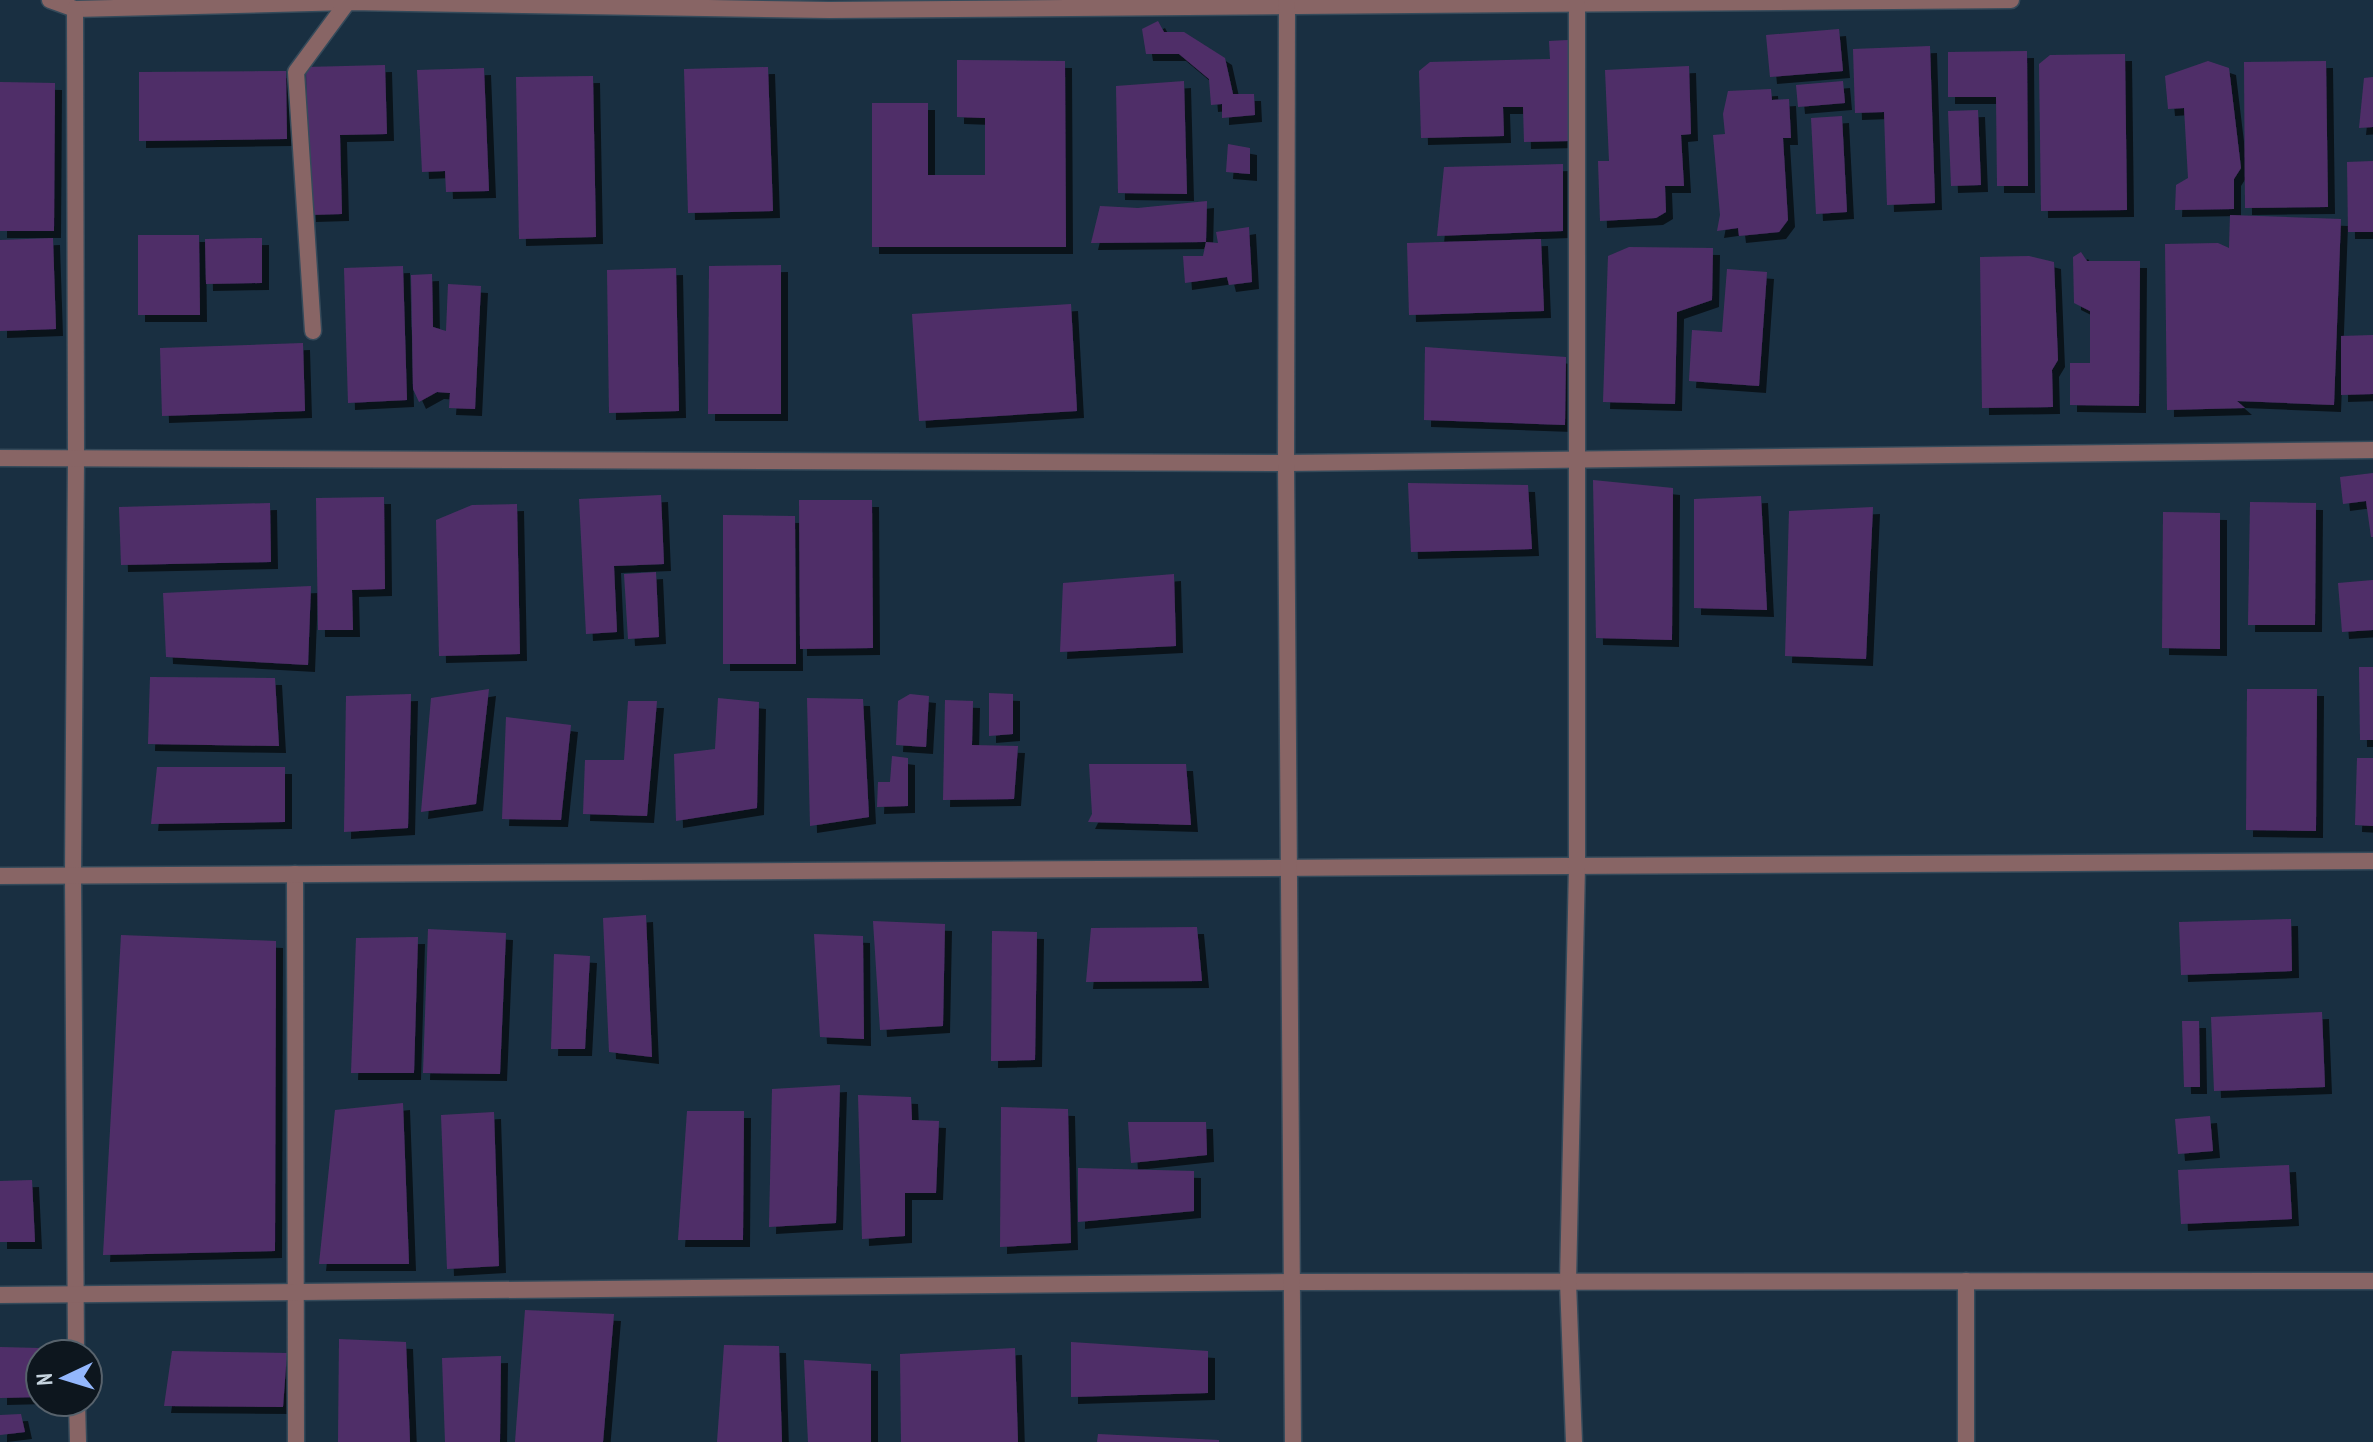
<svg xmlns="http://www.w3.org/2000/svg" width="2373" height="1442" viewBox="0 0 2373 1442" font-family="'PT Sans Narrow',sans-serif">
<defs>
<filter id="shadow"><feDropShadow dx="7" dy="7" stdDeviation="0" flood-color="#0009"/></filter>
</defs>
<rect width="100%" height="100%" fill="#192f41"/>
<g fill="#502e68" filter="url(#shadow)">
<path d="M1158,21L1164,32H1184L1225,58L1233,94H1254L1255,115L1222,118V104L1211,105L1209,79L1179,54H1146L1142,29Z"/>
<path d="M1839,29L1843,71L1770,77L1766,35Z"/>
<path d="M1568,40L1570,141L1524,142L1523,107H1503L1504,136L1421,138L1419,71L1430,62L1550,59L1549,41Z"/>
<path d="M1930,46L1935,203L1887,205L1884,112L1855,113L1853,49Z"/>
<path d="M2027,51L2028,186H1997L1996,97H1948V52Z"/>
<path d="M2125,54L2127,210L2041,211L2039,64L2050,55Z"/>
<path d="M957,60L1065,61L1066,247H872V103H928V175H985V118L957,117Z"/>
<path d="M2208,61L2229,68L2241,168L2234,179V209L2175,210L2176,185L2188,178L2184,108L2168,109L2165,76Z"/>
<path d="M2326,61L2328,207L2245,208L2244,62Z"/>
<path d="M385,65L387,134L340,135L342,214L309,215L306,67Z"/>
<path d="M1689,66L1691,134L1681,135L1684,186H1665L1666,212L1656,218L1600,221L1598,161H1609L1605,70Z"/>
<path d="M768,67L773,211L688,213L684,69Z"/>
<path d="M484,68L489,191L446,192L445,171L422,172L417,70Z"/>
<path d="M286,71L287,139L139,141V72Z"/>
<path d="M593,76L596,237L519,239L516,77Z"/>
<path d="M2373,77V127L2359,128L2364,78Z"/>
<path d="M1184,81L1187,194L1118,193L1116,86Z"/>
<path d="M1843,81L1845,103L1798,107L1796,85Z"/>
<path d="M0,82L55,83L54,231H0Z"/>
<path d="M1771,89L1772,100L1789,99L1791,138H1783L1788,220L1779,232L1739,236L1738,228L1717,231L1720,215L1713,135L1725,134L1723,114L1728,91Z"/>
<path d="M1978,110L1981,185L1951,186L1948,111Z"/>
<path d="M1842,116L1847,212L1816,214L1811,118Z"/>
<path d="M1228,144L1250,148V174L1226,172Z"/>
<path d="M2373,161V232H2348L2347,162Z"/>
<path d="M1563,164V231L1437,236L1444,167Z"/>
<path d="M1207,201L1206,242L1091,243L1100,206L1138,208Z"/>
<path d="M2230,215L2341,219L2334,405L2237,401L2245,408L2167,410L2165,244L2218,243L2229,248Z"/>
<path d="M1249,227L1252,282L1229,285L1227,277L1185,283L1183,256H1203L1206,242L1218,243L1216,232Z"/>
<path d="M138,235H199L200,315H138Z"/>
<path d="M53,238L56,329L0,331V240Z"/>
<path d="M262,238V283L206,284L205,239Z"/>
<path d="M1541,239L1544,311L1409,315L1407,243Z"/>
<path d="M1629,247L1713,248L1712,300L1677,312L1675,404L1603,402L1608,256Z"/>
<path d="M2081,252L2087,261H2140L2139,406L2070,405V363H2090V311L2074,303L2073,257Z"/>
<path d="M2029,256L2054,262L2058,360L2052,370L2053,407L1982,408L1980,257Z"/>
<path d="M781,265V414H708L709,266Z"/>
<path d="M403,266L407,400L348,403L344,268Z"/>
<path d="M676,268L679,411L609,413L607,270Z"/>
<path d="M1727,269L1767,272L1759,386L1689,381L1692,330L1722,332Z"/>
<path d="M432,274L433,327L446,331L448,284L481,286L475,409L449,408L450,393L437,392L419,402L413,389L411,275Z"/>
<path d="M1071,304L1077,411L919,421L912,314Z"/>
<path d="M2373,335V394L2341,395V336Z"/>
<path d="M303,343L305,411L162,416L160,348Z"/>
<path d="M1425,347L1566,357L1565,425L1424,420Z"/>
<path d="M2373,473V537H2371L2366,501L2343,504L2340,477Z"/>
<path d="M1593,480L1673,488L1672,640L1596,638Z"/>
<path d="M1408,483L1528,485L1532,549L1411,552Z"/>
<path d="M661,495L664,564L614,566L617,632L586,634L579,499Z"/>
<path d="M1761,496L1767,610L1694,608V499Z"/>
<path d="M384,497L385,589L352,590L353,630H318L316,498Z"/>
<path d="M799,500H872L873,648L800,649Z"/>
<path d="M2250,502L2316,503L2315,625H2248Z"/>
<path d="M270,503L271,562L121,565L119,507Z"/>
<path d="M517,504L520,654L439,656L436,520L472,505Z"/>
<path d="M1873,507L1866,659L1785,656L1789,511Z"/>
<path d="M2163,512L2220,513V649L2162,648Z"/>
<path d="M723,515L795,516L796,664H723Z"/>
<path d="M656,572L659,637L628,639L624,574Z"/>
<path d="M1174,574L1176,646L1060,652L1063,583Z"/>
<path d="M2373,580V630L2342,632L2338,583Z"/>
<path d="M311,586L308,665L166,657L163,593Z"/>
<path d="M2359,667H2373V740H2360Z"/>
<path d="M150,677L275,678L279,746L148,744Z"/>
<path d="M489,689L476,804L421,812L431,698Z"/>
<path d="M2247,689H2317L2316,831L2246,830Z"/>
<path d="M989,693L1013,694V734L989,736Z"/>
<path d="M411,694L408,828L344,832L346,696Z"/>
<path d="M910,694L929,696L926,747L896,745L898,701Z"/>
<path d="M718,698L759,702L757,808L676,821L674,754L715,749Z"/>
<path d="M807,698L863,699L869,817L810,826Z"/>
<path d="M945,700L973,701L972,745L1018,746L1014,799L943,800Z"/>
<path d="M628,701H657L647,816L583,814L585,760H624Z"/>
<path d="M506,717L571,725L561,820L502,819Z"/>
<path d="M892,756L908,758V806L877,807L878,782H890Z"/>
<path d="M2357,758H2373V826L2355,825Z"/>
<path d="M1089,764H1186L1191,825L1088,822L1092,814Z"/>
<path d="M157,767H285V822L151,824Z"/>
<path d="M646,915L652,1057L609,1052L603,918Z"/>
<path d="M2291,919L2292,971L2181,975L2179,922Z"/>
<path d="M873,921L945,924L943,1026L880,1030Z"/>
<path d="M1197,927L1202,981L1086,982L1091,928Z"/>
<path d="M428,929L506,933L500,1074L423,1073Z"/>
<path d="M992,931L1037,932L1035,1060L991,1061Z"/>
<path d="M814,934L863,936L864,1039L820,1037Z"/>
<path d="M121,935L276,941L275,1251L103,1255Z"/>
<path d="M418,937L414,1073H351L356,938Z"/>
<path d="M554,954L590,956L585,1049H551Z"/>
<path d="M2322,1012L2325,1087L2214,1091L2211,1017Z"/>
<path d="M2182,1021H2199L2200,1087H2184Z"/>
<path d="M840,1085L836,1223L769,1227L772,1089Z"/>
<path d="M858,1095L911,1097L912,1120L939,1121L936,1193H905V1236L862,1239Z"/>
<path d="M403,1103L409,1264H319L335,1110Z"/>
<path d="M1001,1107L1068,1109L1071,1243L1000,1247Z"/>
<path d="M687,1111H744L743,1240H678Z"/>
<path d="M494,1112L499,1266L447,1269L441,1115Z"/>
<path d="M2210,1116L2213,1151L2178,1154L2175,1119Z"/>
<path d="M1128,1122H1206L1207,1155L1131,1163Z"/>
<path d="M2289,1165L2292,1219L2181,1224L2178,1170Z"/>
<path d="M1078,1168L1194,1171V1211L1078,1222Z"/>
<path d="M32,1180L35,1242H0V1181Z"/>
<path d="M525,1310L614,1314L603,1442H515Z"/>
<path d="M339,1339L406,1342L410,1442H338Z"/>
<path d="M1071,1342L1208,1351V1393L1071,1397Z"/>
<path d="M724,1345L779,1346L782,1442H717Z"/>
<path d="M0,1347L39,1348L40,1397L0,1398Z"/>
<path d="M1015,1348L1018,1442H901L900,1354Z"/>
<path d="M172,1351L287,1353L283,1407L164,1406Z"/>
<path d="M501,1356L500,1442H445L442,1358Z"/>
<path d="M804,1360L871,1364V1442H808Z"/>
<path d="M21,1414L25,1432L0,1435V1415Z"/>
<path d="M1098,1434L1219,1440V1442H1097Z"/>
</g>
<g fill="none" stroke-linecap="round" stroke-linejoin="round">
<g stroke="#354a5a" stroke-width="19">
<g id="minor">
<path d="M50,0L75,9L350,2L829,10L2011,0"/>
<path d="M75,9L76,458L73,875L76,1354"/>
<path d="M313,331L296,72L349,0"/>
<path d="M0,458L1286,463L2373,450"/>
<path d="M295,874L296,1442"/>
<path d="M0,876L2373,861"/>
<path d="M0,1295L1292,1282L2373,1281"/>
<path d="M77,1402L78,1442"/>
<path d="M1574,1442L1568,1282L1577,866V4"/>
<path d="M1966,1442V1281"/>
</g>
</g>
<g stroke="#354a5a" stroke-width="19">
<path id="tertiary" d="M1287,0L1286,463L1293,1442"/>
</g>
<use href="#minor" stroke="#886565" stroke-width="16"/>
<use href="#tertiary" stroke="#886565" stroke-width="16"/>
</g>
<g transform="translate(64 1378) rotate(266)"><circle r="38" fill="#0d161e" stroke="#57626c" stroke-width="2"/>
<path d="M0-6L14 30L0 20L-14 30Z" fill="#93b7fd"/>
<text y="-12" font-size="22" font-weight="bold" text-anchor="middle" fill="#c7d5e0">N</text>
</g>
</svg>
